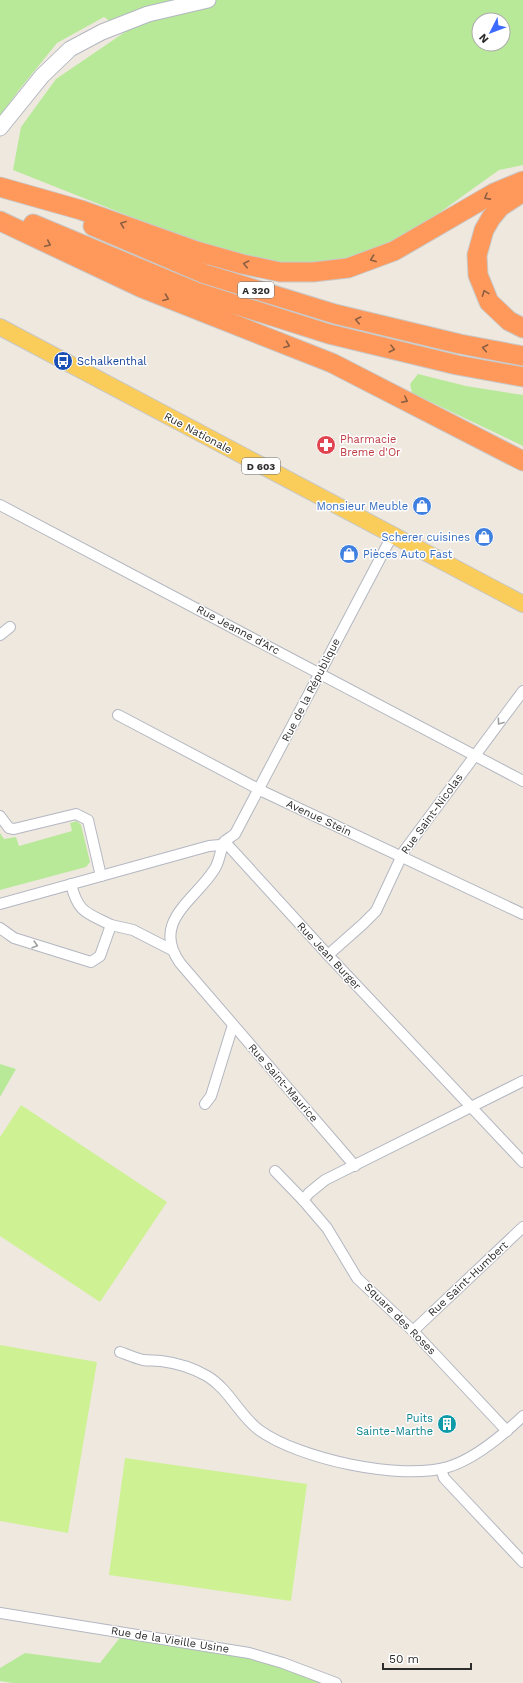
<svg xmlns="http://www.w3.org/2000/svg" width="523" height="1683" viewBox="0 0 523 1683" font-family="'Work Sans',sans-serif">
<rect width="100%" height="100%" fill="#efe8df"/>
<g fill="#b8e999" fill-rule="evenodd">
<path d="M0,0H523V165L499,170L421,226L370,257L296,267L222,253L13,170L21,127L56,79L125,32L104,17L57,43L19,90L0,116ZM479,20H503V44H479Z"/>
<path d="M418,374L466,386L523,395V446L412,393L410,384Z"/>
<path d="M77,821L81,825L90,862L86,867L0,890V833L4,839L16,837L19,846L72,831L70,823Z"/>
<path d="M0,1064L16,1069L0,1097Z"/>
<path d="M122,1635L246,1654L332,1683H13L0,1681V1668L25,1653L100,1663Z"/>
</g>
<g fill="#cef194">
<path d="M21,1105L167,1202L100,1302L0,1236V1137Z"/>
<path d="M0,1345L97,1362L68,1533L0,1521Z"/>
<path d="M125,1458L307,1484L291,1601L109,1575Z"/>
</g>
<g fill="none" stroke-linecap="round" stroke-linejoin="round">
<g stroke="#b3b7c1" stroke-width="12">
<g id="street">
<path d="M0,505L523,781"/>
<path d="M0,635L10,627"/>
<path d="M118,715L264,792L523,914"/>
<path d="M0,816L9,828L14,829L76,814L88,820L101,876"/>
<path d="M71,884C78,913 87,913 111,925"/>
<path d="M0,904L209,846L220,845L225,842L328,955L523,1162"/>
<path d="M0,928L14,938L91,962L100,956L111,925L133,930L172,950"/>
<path d="M328,955L363,924L376,911L404,851L523,691"/>
<path d="M205,1104L211,1096L233,1025"/>
<path d="M355,1166L180,963C151,922 194,901 214,870C220,862 220,849 225,841C228,839 232,836 235,834L393,534"/>
<path d="M275,1171L303,1200"/>
<path d="M413,1331L523,1227"/>
<path d="M120,1352C128,1355 135,1358 143,1360C149,1361 155,1360 161,1361C177,1363 193,1368 207,1376C229,1389 239,1415 259,1430C299,1459 401,1481 448,1467C475,1459 503,1435 523,1416"/>
<path d="M507,1431L413,1331L357,1278L327,1228L303,1200L309,1193L325,1180L523,1081"/>
<path d="M441,1469L444,1478L523,1562"/>
<path d="M0,1613L249,1653L283,1663L336,1683"/>
</g>
</g>
<g stroke="#b3b7c1" stroke-width="17">
<path id="secondary" d="M0,128L42,76L70,49L102,32L148,14L208,0"/>
</g>
<g stroke="#c8c8c8" stroke-width="18">
<path id="primary" d="M0,327L523,604"/>
</g>
<g stroke="#c8c8c8" stroke-width="21">
<g id="highway">
<path d="M0,187L81,210L196,251L242,264L280,272H313L348,268L394,251L494,193L523,181"/>
<path d="M523,192L500,207L491,218L484,230L477,255L478,275L489,302L509,321L523,328"/>
<path d="M0,221L142,288L332,363L523,461"/>
<path d="M33,224L196,292L329,334L457,365L523,377"/>
<path d="M93,226L205,274L335,314L460,344L523,356"/>
</g>
</g>
<use href="#street" stroke="#fff" stroke-width="10"/>
<use href="#secondary" stroke="#fff" stroke-width="15"/>
<use href="#primary" stroke="#facc5a" stroke-width="16"/>
<use href="#highway" stroke="#ff995b" stroke-width="19"/>
</g>
<defs><path id="oneway-chevron" d="M-2-3.5L2.5 0L-2 3.5" fill="none" stroke-width="1.6" stroke-linecap="round" stroke-linejoin="round"/></defs>
<g stroke="#8c5e42">
<use href="#oneway-chevron" transform="translate(487 197) rotate(151)"/>
<use href="#oneway-chevron" transform="translate(123 224) rotate(-160)"/>
<use href="#oneway-chevron" transform="translate(48 244) rotate(25)"/>
<use href="#oneway-chevron" transform="translate(373 259) rotate(159)"/>
<use href="#oneway-chevron" transform="translate(246 264) rotate(-167)"/>
<use href="#oneway-chevron" transform="translate(485 293) rotate(-111)"/>
<use href="#oneway-chevron" transform="translate(166 298) rotate(21)"/>
<use href="#oneway-chevron" transform="translate(358 320) rotate(-167)"/>
<use href="#oneway-chevron" transform="translate(287 345) rotate(21)"/>
<use href="#oneway-chevron" transform="translate(485 348) rotate(-169)"/>
<use href="#oneway-chevron" transform="translate(392 349) rotate(14)"/>
<use href="#oneway-chevron" transform="translate(405 400) rotate(27)"/>
</g>
<g stroke="#a0a0a0">
<use href="#oneway-chevron" transform="translate(500 722) rotate(126)"/>
<use href="#oneway-chevron" transform="translate(35 945) rotate(17)"/>
</g>
<defs>
<g id="bus-disc" transform="scale(1)"><circle r="9.5" fill="#1a4fb4" stroke="#fff"/><path d="M-5-6H5V4H4V6H2V4H-2V6H-4V4H-5ZM-3.5-4V0h7V-4ZM-3.5 1.2v1.5H-2V1.2ZM2 1.2v1.5H3.5V1.2Z" fill="#fff"/></g>
<g id="pharmacy-disc" transform="scale(1)"><circle r="9.5" fill="#e0444e" stroke="#fff"/><path d="M-2-6h4v4h4v4h-4v4h-4v-4h-4v-4h4Z" fill="#fff"/></g>
<g id="shop-disc" transform="scale(1)"><circle r="9.5" fill="#3f7fe0" stroke="#fff"/><path d="M-5-2.5h2.3a2.7 3.5 0 0 1 5.4 0H5L5.5 6h-11ZM-1.5-2.5h3a1.5 2.3 0 0 0-3 0Z" fill="#fff"/></g>
<g id="building-disc" transform="scale(1)"><circle r="9.5" fill="#0f9aa8" stroke="#fff"/><path d="M-4-6H4V6H1V3H-1V6H-4ZM-2.5-4.3h1.7v1.8h-1.7ZM.8-4.3h1.7v1.8H.8ZM-2.5-1h1.7V.8h-1.7ZM.8-1h1.7V.8H.8Z" fill="#fff"/></g>
</defs>
<g fill-rule="evenodd">
<use href="#bus-disc" x="63" y="361"/>
<use href="#pharmacy-disc" x="326" y="445"/>
<use href="#shop-disc" x="422" y="506"/>
<use href="#shop-disc" x="484" y="537"/>
<use href="#shop-disc" x="349" y="554"/>
<use href="#building-disc" x="447" y="1424"/>
</g>
<g text-anchor="middle" dominant-baseline="central" stroke-width="3" stroke-linejoin="round" paint-order="stroke">
<g fill="#fff" stroke="#6c6c6c" stroke-width="1">
<rect x="238" y="282" width="36" height="16" rx="3"/>
<rect x="242" y="458" width="38" height="16" rx="3"/>
</g>
<g font-size="10" font-weight="bold" fill="#2d2d2d">
<text x="256" y="290">A 320</text>
<text x="261" y="466">D 603</text>
</g>
<g font-size="11" fill="#164399" stroke="#fff" text-anchor="start">
<text x="77" y="361">Schalkenthal</text>
</g>
<g font-size="11" fill="#2d2d2d" stroke="#fff">
<text transform="translate(198 433) rotate(28)">Rue Nationale</text>
<text transform="translate(238 630) rotate(28)">Rue Jeanne d'Arc</text>
<text transform="translate(311 690) rotate(-63)">Rue de la République</text>
<text transform="translate(432 814) rotate(-54)">Rue Saint-Nicolas</text>
<text transform="translate(319 818) rotate(25)">Avenue Stein</text>
<text transform="translate(329 956) rotate(47)">Rue Jean Burger</text>
<text transform="translate(283 1083) rotate(49)">Rue Saint-Maurice</text>
<text transform="translate(468 1279) rotate(-43)">Rue Saint-Humbert</text>
<text transform="translate(400 1319) rotate(45)">Square des Roses</text>
<text transform="translate(170 1640) rotate(9)">Rue de la Vieille Usine</text>
</g>
<g font-size="11" fill="#be3a42" stroke="#fff" text-anchor="start">
<text x="340" y="439">Pharmacie<tspan x="340" dy="13">Breme d'Or</tspan></text>
</g>
<g font-size="11" fill="#366cbe" stroke="#fff" text-anchor="end">
<text x="408" y="506">Monsieur Meuble</text>
<text x="470" y="537">Scherer cuisines</text>
<text x="363" y="554" text-anchor="start">Pièces Auto Fast</text>
</g>
<g font-size="11" fill="#0d838f" stroke="#fff" text-anchor="end">
<text x="433" y="1418">Puits<tspan x="433" dy="13">Sainte-Marthe</tspan></text>
</g>
</g>
<g transform="translate(491 32) rotate(228)"><circle r="19" fill="#ffffff" stroke="#ababab"/>
<path d="M0-3L7 15L0 10L-7 15Z" fill="#3d6bff"/>
<text y="-6" font-size="11" font-weight="bold" text-anchor="middle" fill="#2d2d2d">N</text>
</g>
<path d="M383 1663v6h88v-6" fill="none" stroke="#2d2d2d" stroke-width="2"/>
<text x="389" y="1663" font-size="12" fill="#2d2d2d" stroke="#ffffff" stroke-width="3" paint-order="stroke">50 m</text>
</svg>
